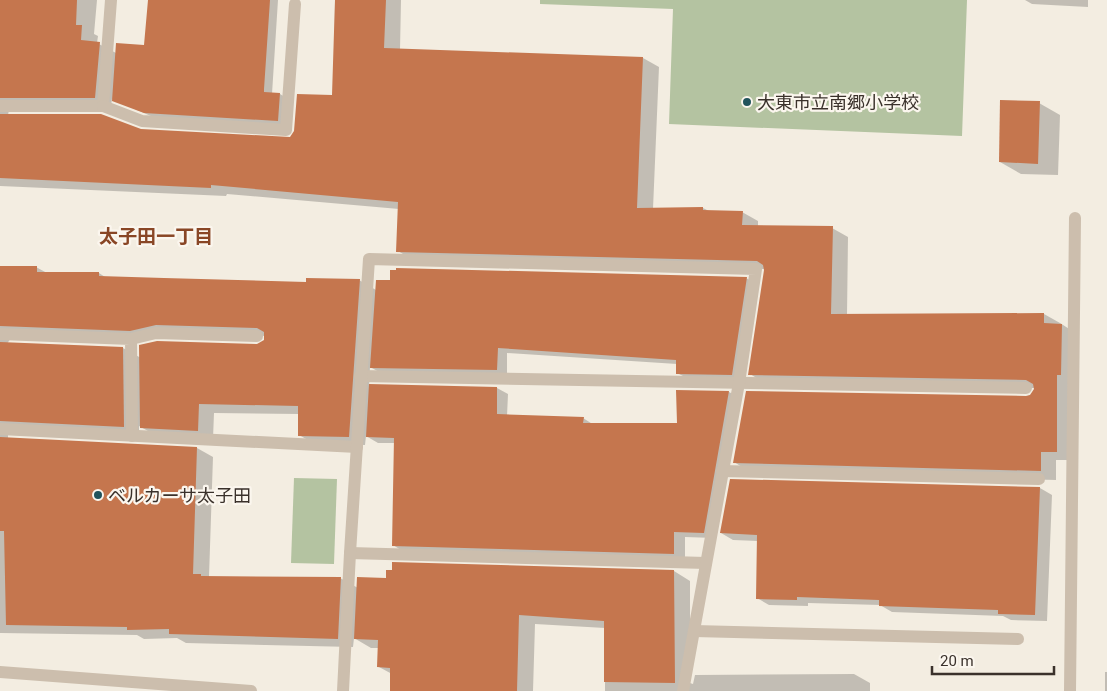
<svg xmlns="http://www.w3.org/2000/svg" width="1107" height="691" viewBox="0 0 1107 691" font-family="Roboto,'Noto Sans JP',sans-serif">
<rect width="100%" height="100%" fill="#f3ede1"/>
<g fill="#b4c3a1">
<path d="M540,0H967L962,136L669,124L673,9L540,4Z"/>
<path d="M294,478L337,479L334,564L291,563Z"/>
</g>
<g fill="#0003" fill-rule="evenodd">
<path d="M0,0H97L94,34L98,36L97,43L116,53L145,46L149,0H278L272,94H280L288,99L286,125L153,117L112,99L111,106L9,110L8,115L141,130L290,139L334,96L335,0H401L400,50L643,58L659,67L653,209L703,208L709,211L742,212L758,221V226L832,228L848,237L847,315L1044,314L1060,323L1077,334L1072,460H1056V480L750,472L734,462L1026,397L1034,393V388L765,383L750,374L765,269L413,260L398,251L399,209L227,194L226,196L0,186Z"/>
<path d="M1025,0H1088V7L1032,4Z"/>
<path d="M1039,103L1060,115L1058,175L1021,174L1000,162Z"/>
<path d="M0,267H36L47,273H99L105,277L307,284L359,280L376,290L746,278L756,284L742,379L687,378L677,373V364L507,353V375L381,373L370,367L369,386L497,388L508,394L507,416L583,418L594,425L678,424V391L729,392L740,398L714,538L685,537V560L404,552L393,545L395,443H378L366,436L365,445L315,444L299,435V414L214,413L213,439L157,436L139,426V435L8,434V439L197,448L213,457L209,577L340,578L358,588L387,580L393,571V564L674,571L690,581V683L693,684L695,675L854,674L870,683V691H605V628L535,624L533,691H391L392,674L379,667V648H371L354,638L353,647L186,643L177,638L144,639L137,635L0,633ZM173,333L266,336L265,342L258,345L141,358L123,348L7,344L12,336Z"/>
<path d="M1040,488L1052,495L1047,621L1011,620L1003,616L892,612L880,605L808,603V606L769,605L757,598L758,541L733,540L721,533Z"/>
<rect x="1105" y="672" width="2" height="19"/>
</g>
<g fill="#c5764e">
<path d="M0,0H77L76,25H82L81,40L100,42L95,98H0Z"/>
<path d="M148,0H270L264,89V92L280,93L278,121L144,113L112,101L116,43L144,45Z"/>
<path d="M335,0H386L384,48L643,57L637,208L703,207V210L743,211L742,225L833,226L831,314L1044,313V323L1062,324L1061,375H1057V452H1041V471L733,463L746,391L1026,396L1030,395L1034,389L1033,384L1026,380L748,375L764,270L763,265L757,261L396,252L398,202L211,185V188L0,178V114H101L141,129L290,137L294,131L297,94L332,95Z"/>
<path d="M1000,100L1040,101L1038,164L999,162Z"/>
<path d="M0,266H37V272H99V276L164,278L306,282V278L360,279L349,437L298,436V406L199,404L198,431L140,428L139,345L157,341L257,344L264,340V332L257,328L156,325L130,331L0,326Z"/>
<path d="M396,268L747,277L732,375L676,374V360L498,348L497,370L370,368L376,280H390V270H396Z"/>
<path d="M0,342L123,347L124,427L0,421Z"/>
<path d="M369,384L497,387V414L584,417L583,423H677L676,390L729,391L704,533L674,532V554L392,546L394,438L366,437Z"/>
<path d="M0,437L197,447L193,574H201V576L341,577L338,639L169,634V629L127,630V627L6,625L4,531H0Z"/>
<path d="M730,479L1040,487L1035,615L998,614V610L879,606V600L797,597V600L756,599L757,535L720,533Z"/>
<path d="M392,562L674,570L675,683L604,682V621L519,615L517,691H390V668L377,667L378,640L354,639L357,577L386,578V570H392Z"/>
</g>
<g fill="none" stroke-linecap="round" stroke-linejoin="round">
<g stroke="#ccbead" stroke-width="12">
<path d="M0,106H103L111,0"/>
<path d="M103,106L142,121L286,130L295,4"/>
<path d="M0,334L131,339L132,436"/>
<path d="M131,339L156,333L257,336"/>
<path d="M360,376L1026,388"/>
<path d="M0,429L357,447"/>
<path d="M722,471L1039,479"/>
<path d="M350,553L706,563"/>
<path d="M694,631L1018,639"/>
<path d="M0,672L251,691"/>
<path d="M343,691L350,553L369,259L756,269L739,383L683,691"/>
<path d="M1070,691L1075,218"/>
</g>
</g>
<g fill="#21535c" stroke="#fbf6ee" stroke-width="2">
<circle cx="747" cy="102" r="5"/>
<circle cx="98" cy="495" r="5"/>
</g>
<g text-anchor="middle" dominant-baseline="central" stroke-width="4.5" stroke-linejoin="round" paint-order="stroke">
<g font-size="18" fill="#3a312b" stroke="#fbf6ee" text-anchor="start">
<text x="757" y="102">大東市立南郷小学校</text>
<text x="108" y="495">ベルカーサ太子田</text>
</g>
<g font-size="19" font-weight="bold" fill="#894625" stroke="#fbf6ee">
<text x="156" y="236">太子田一丁目</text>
</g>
</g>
<path d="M932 666v8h122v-8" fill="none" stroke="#3a312b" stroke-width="2.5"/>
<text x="940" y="666" font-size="15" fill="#3a312b" stroke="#fbf6ee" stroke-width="4" paint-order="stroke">20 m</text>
</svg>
